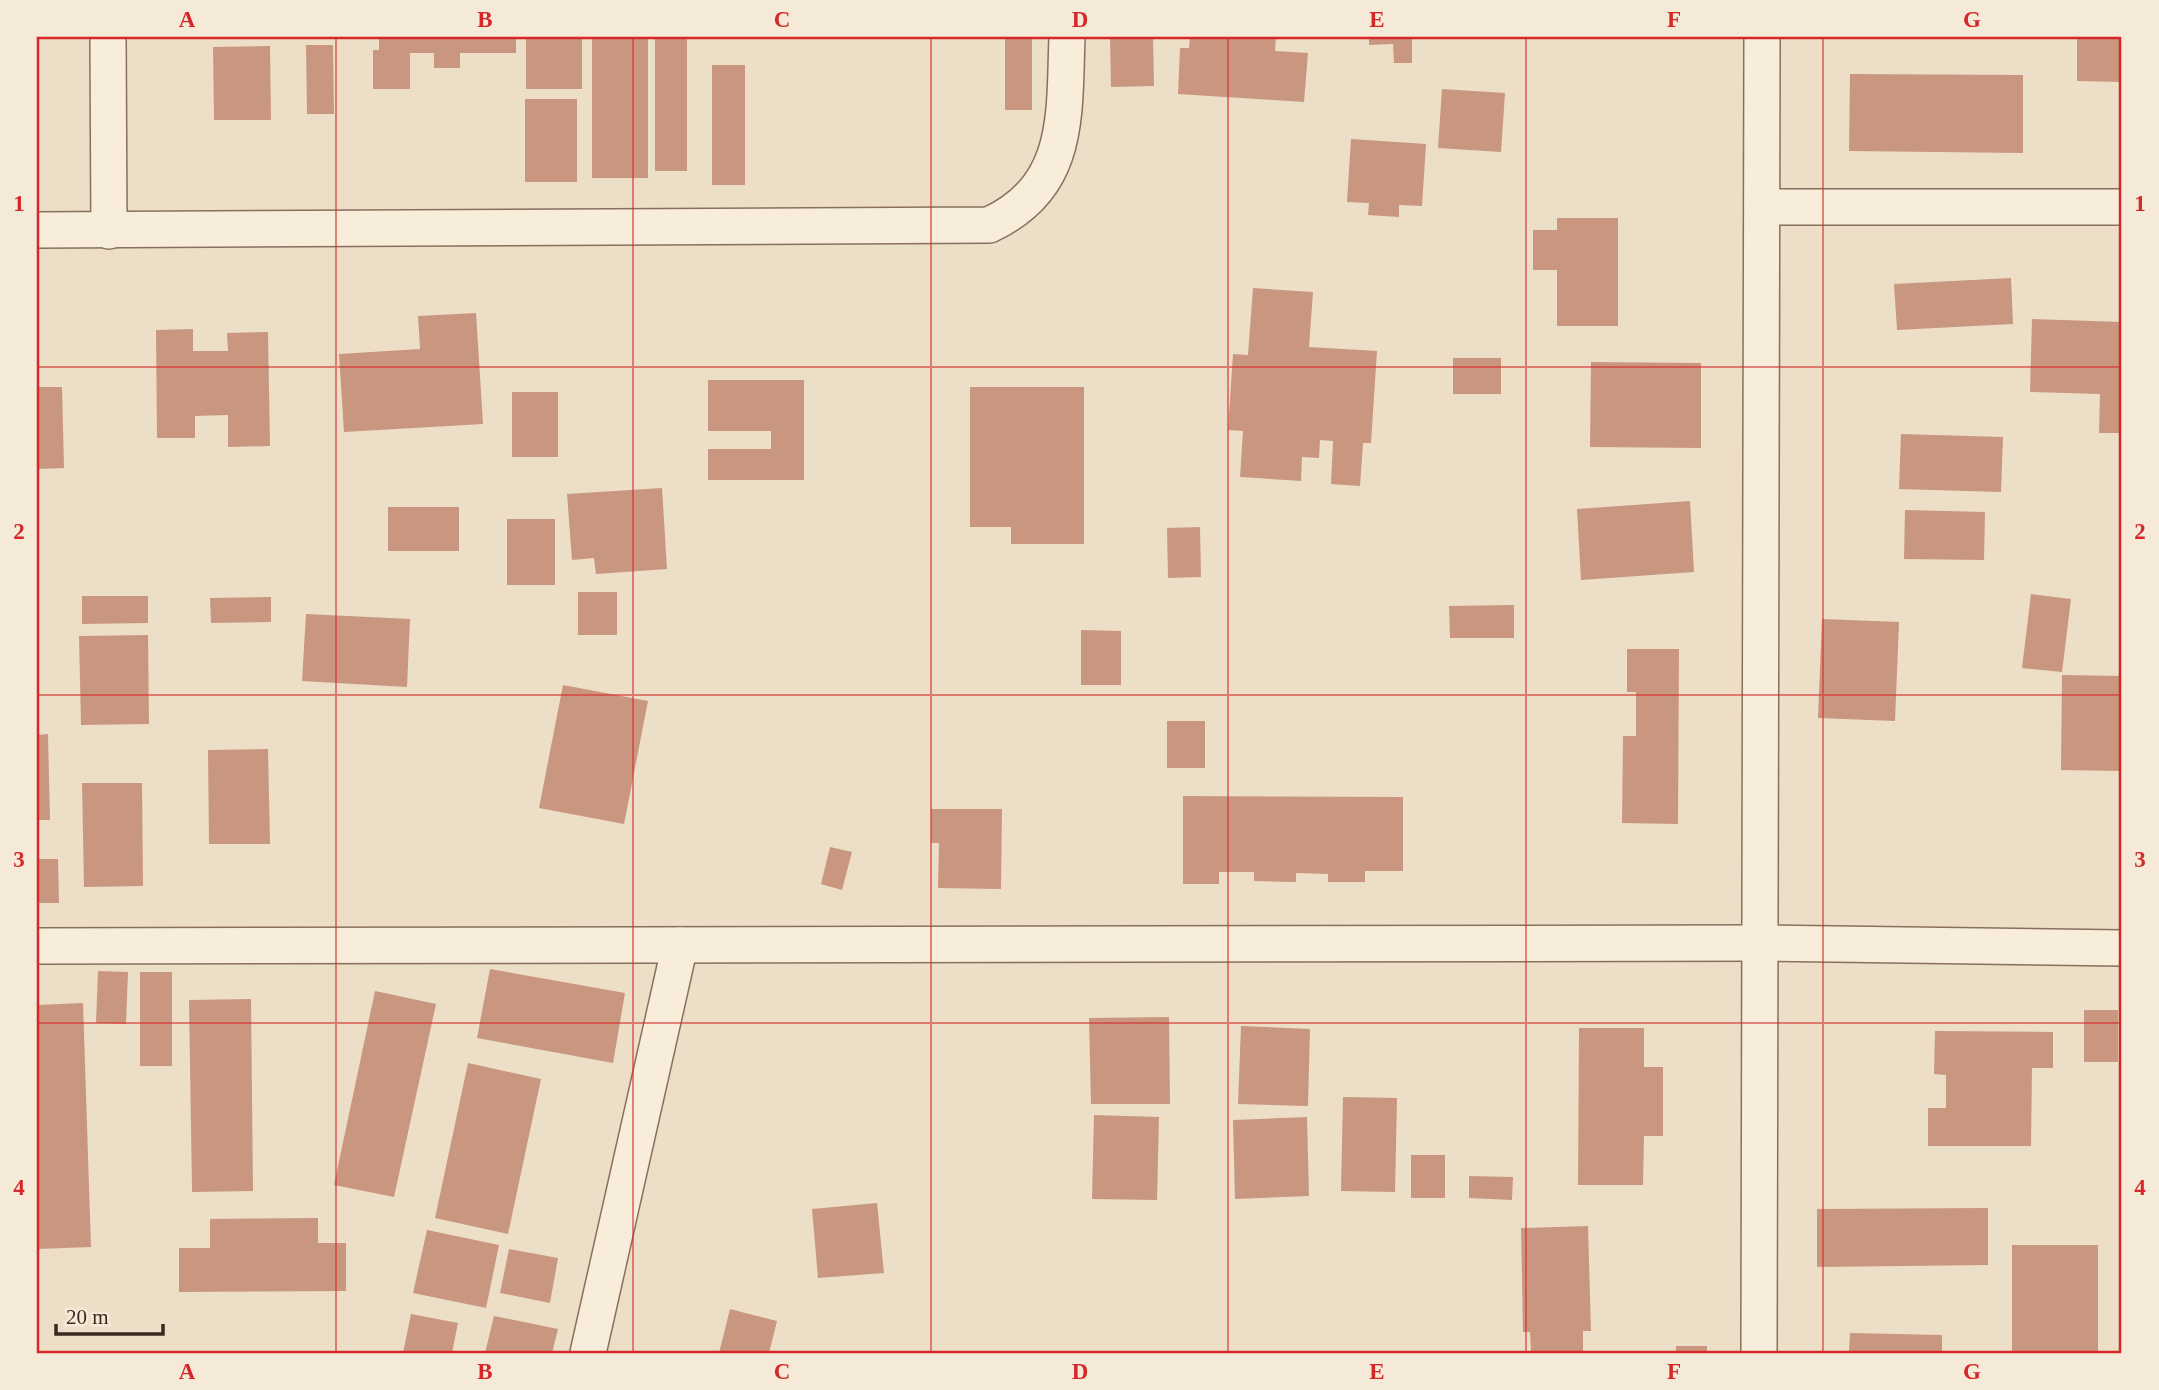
<svg xmlns="http://www.w3.org/2000/svg" width="2159" height="1390" viewBox="0 0 2159 1390" font-family="'Times New Roman',serif">
<rect width="100%" height="100%" fill="#eddec7"/>
<g fill="#c9977f">
<path d="M379,37H516V53H460V68H434V53H410V89H373V50H379Z"/>
<rect x="526" y="37" width="56" height="52"/>
<rect x="592" y="37" width="56" height="141"/>
<rect x="655" y="37" width="32" height="134"/>
<rect x="1005" y="37" width="27" height="73"/>
<path d="M1110,37H1153L1154,86L1111,87Z"/>
<path d="M1190,37H1276L1275,51L1308,53L1304,102L1178,94L1180,48H1189Z"/>
<path d="M1369,37H1412V63H1394L1393,44L1369,45Z"/>
<path d="M2077,37H2121V82L2077,81Z"/>
<path d="M306,45H333L334,114H307Z"/>
<path d="M270,46L271,120H214L213,47Z"/>
<rect x="712" y="65" width="33" height="120"/>
<path d="M1850,74L2023,75V153L1849,151Z"/>
<path d="M1442,89L1505,93L1501,152L1438,148Z"/>
<rect x="525" y="99" width="52" height="83"/>
<path d="M1351,139L1426,144L1422,206L1399,205V217L1368,215L1369,203L1347,202Z"/>
<path d="M1557,218H1618V326H1557V270H1533V230H1557Z"/>
<path d="M2011,278L2013,324L1897,330L1894,284Z"/>
<path d="M1253,288L1313,292L1309,347L1377,351L1371,443H1363L1360,486L1331,484L1333,441L1320,440L1319,458L1302,457L1301,481L1240,477L1243,431L1228,430L1233,354L1248,355Z"/>
<path d="M476,313L483,424L344,432L339,354L420,349L418,316Z"/>
<path d="M2032,319L2122,322V433H2099L2100,394L2030,392Z"/>
<path d="M193,329V351H228L227,333L268,332L270,446L228,447V415L195,416V438H157L156,330Z"/>
<rect x="1453" y="358" width="48" height="36"/>
<path d="M1591,362L1701,363V448L1590,447Z"/>
<path d="M708,380H804V480H708V449H771V431H708Z"/>
<path d="M37,387H62L64,468L37,469Z"/>
<path d="M970,387H1084V544H1011V527H970Z"/>
<rect x="512" y="392" width="46" height="65"/>
<path d="M1901,434L2003,437L2001,492L1899,489Z"/>
<path d="M662,488L667,569L596,574L594,558L572,560L567,494Z"/>
<path d="M1690,501L1694,572L1581,580L1577,509Z"/>
<rect x="388" y="507" width="71" height="44"/>
<path d="M1905,510L1985,512L1984,560L1904,559Z"/>
<rect x="507" y="519" width="48" height="66"/>
<path d="M1200,527L1201,577L1168,578L1167,528Z"/>
<rect x="578" y="592" width="39" height="43"/>
<path d="M2031,594L2071,599L2062,672L2022,668Z"/>
<path d="M82,596H148V623L82,624Z"/>
<path d="M271,597V622L211,623L210,598Z"/>
<path d="M1514,605V638H1450L1449,606Z"/>
<path d="M306,614L410,619L407,687L302,681Z"/>
<path d="M1822,619L1899,622L1895,721L1818,718Z"/>
<path d="M1081,630L1121,631V685H1081Z"/>
<path d="M148,635L149,724L81,725L79,636Z"/>
<path d="M1627,649H1679L1678,824L1622,823L1623,736H1636V692H1627Z"/>
<path d="M2062,675L2122,676V771L2061,770Z"/>
<path d="M563,685L648,701L624,824L539,808Z"/>
<rect x="1167" y="721" width="38" height="47"/>
<path d="M48,734L50,820H37V735Z"/>
<path d="M268,749L270,844H209L208,750Z"/>
<path d="M82,783H142L143,886L84,887Z"/>
<path d="M1183,796L1403,797V871H1365V882H1328V874L1296,873V882L1254,881V872H1219V884H1183Z"/>
<path d="M931,809H1002L1001,889L938,888L939,843H931Z"/>
<path d="M830,847L852,852L842,890L821,884Z"/>
<path d="M37,859H58L59,903H37Z"/>
<path d="M490,969L625,993L613,1063L477,1038Z"/>
<path d="M98,971L128,972L126,1024L96,1023Z"/>
<rect x="140" y="972" width="32" height="94"/>
<path d="M375,991L436,1004L394,1197L334,1185Z"/>
<path d="M251,999L253,1191L192,1192L189,1000Z"/>
<path d="M83,1003L91,1247L37,1249V1005Z"/>
<rect x="2084" y="1010" width="34" height="52"/>
<path d="M1169,1017L1170,1104H1091L1089,1018Z"/>
<path d="M1241,1026L1310,1029L1308,1106L1238,1104Z"/>
<path d="M1579,1028H1644V1067H1663V1136H1644L1643,1185H1578Z"/>
<path d="M1935,1031L2053,1032V1068H2032L2031,1146H1928V1108H1946V1075L1934,1074Z"/>
<path d="M468,1063L541,1079L508,1234L435,1218Z"/>
<path d="M1343,1097L1397,1098L1395,1192L1341,1191Z"/>
<path d="M1094,1115L1159,1117L1157,1200L1092,1199Z"/>
<path d="M1307,1117L1309,1196L1235,1199L1233,1120Z"/>
<rect x="1411" y="1155" width="34" height="43"/>
<path d="M1469,1176L1513,1177L1512,1200L1469,1198Z"/>
<path d="M877,1203L884,1273L818,1278L812,1209Z"/>
<path d="M1988,1208V1265L1817,1267V1209Z"/>
<path d="M318,1218V1243H346V1291L179,1292V1248H210V1219Z"/>
<path d="M1588,1226L1591,1331H1583V1353H1531L1530,1332H1523L1521,1228Z"/>
<path d="M427,1230L499,1245L486,1308L413,1293Z"/>
<rect x="2012" y="1245" width="86" height="108"/>
<path d="M509,1249L558,1258L550,1303L500,1293Z"/>
<path d="M730,1309L777,1321L769,1353H719Z"/>
<path d="M411,1314L458,1323L452,1353H403Z"/>
<path d="M494,1316L558,1329L552,1353H485Z"/>
<path d="M1850,1333L1942,1335V1353H1849Z"/>
<rect x="1676" y="1346" width="31" height="7"/>
</g>
<g fill="none" stroke-linecap="round" stroke-linejoin="round">
<g stroke="#88705d" stroke-width="38">
<g id="minor">
<path d="M108,37L109,231"/>
<path d="M1762,207H2122"/>
<path d="M37,230L989,225C1071,187 1064,116 1067,37"/>
<path d="M37,946L1762,943L2122,948"/>
<path d="M588,1353L680,945"/>
<path d="M1759,1353L1762,37"/>
</g>
</g>
<use href="#minor" stroke="#f8ecdb" stroke-width="35"/>
</g>
<path fill="none" stroke="#d62828" stroke-width="2" stroke-opacity="0.55" d="M336,37V1353M633,37V1353M931,37V1353M1228,37V1353M1526,37V1353M1823,37V1353M37,367H2122M37,695H2122M37,1023H2122"/>
<rect width="2159" height="1390" fill="none" stroke="#f5e9d7" stroke-width="77"/>
<path d="M56 1324v10h107v-10" fill="none" stroke="#392a20" stroke-width="3.5"/>
<text x="66" y="1324" font-size="21" fill="#392a20" stroke="#f5e9d7" stroke-width="5" paint-order="stroke">20 m</text>
<rect x="38" y="38" width="2082" height="1314" fill="none" stroke="#d62828" stroke-width="2.5"/>
<g font-size="23" text-anchor="middle" font-weight="bold" fill="#d62828">
<text x="187" y="27">A</text>
<text x="485" y="27">B</text>
<text x="782" y="27">C</text>
<text x="1080" y="27">D</text>
<text x="1377" y="27">E</text>
<text x="1674" y="27">F</text>
<text x="1972" y="27">G</text>
<text x="19" y="211">1</text>
<text x="2140" y="211">1</text>
<text x="19" y="539">2</text>
<text x="2140" y="539">2</text>
<text x="19" y="867">3</text>
<text x="2140" y="867">3</text>
<text x="19" y="1195">4</text>
<text x="2140" y="1195">4</text>
<text x="187" y="1379">A</text>
<text x="485" y="1379">B</text>
<text x="782" y="1379">C</text>
<text x="1080" y="1379">D</text>
<text x="1377" y="1379">E</text>
<text x="1674" y="1379">F</text>
<text x="1972" y="1379">G</text>
</g>
</svg>
